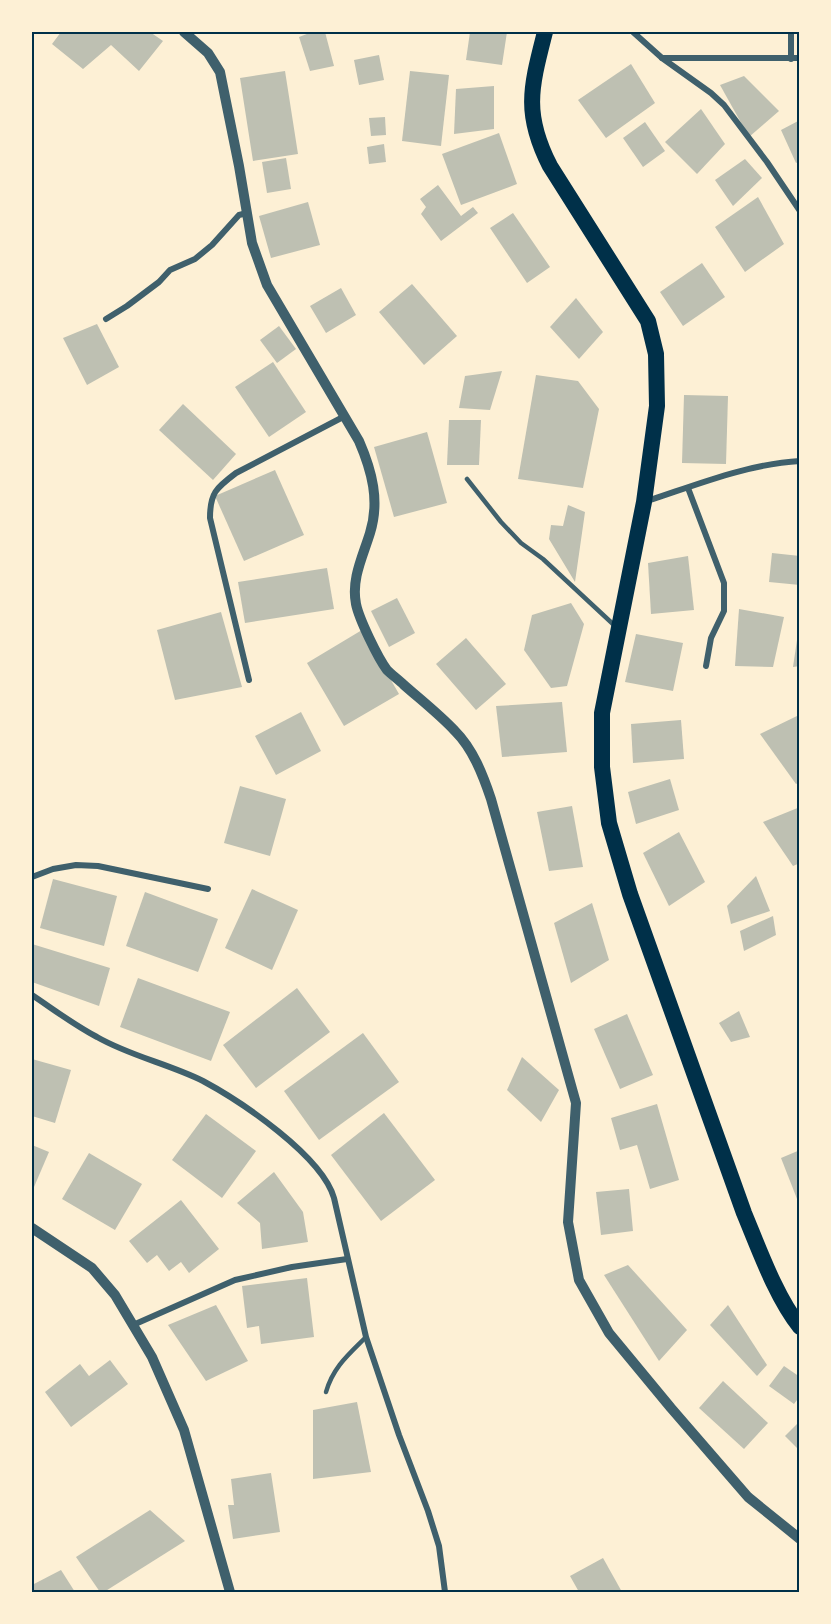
<svg xmlns="http://www.w3.org/2000/svg" width="831" height="1624" viewBox="0 0 831 1624" font-family="'Noto Sans',sans-serif">
<rect width="100%" height="100%" fill="#fdf0d5"/>
<g fill="#bec0b2">
<path d="M61,32H150L163,41L139,71L111,45L83,69L52,44Z"/>
<path d="M312,32H325L334,66L310,71L299,37Z"/>
<path d="M470,32H507L502,65L466,60Z"/>
<path d="M379,55L384,80L359,85L354,60Z"/>
<path d="M631,64L655,103L606,138L578,100Z"/>
<path d="M285,71L298,154L253,161L240,78Z"/>
<path d="M410,71L449,75L441,146L402,141Z"/>
<path d="M744,76L779,111L749,137L720,85Z"/>
<path d="M494,86V129L454,134L456,89Z"/>
<path d="M701,109L725,144L697,174L665,142Z"/>
<path d="M385,117L386,135L371,136L369,118Z"/>
<path d="M800,120V161L796,163L781,130Z"/>
<path d="M645,122L665,151L643,167L623,138Z"/>
<path d="M499,133L517,184L461,205L442,154Z"/>
<path d="M384,144L386,162L369,164L367,147Z"/>
<path d="M286,158L291,189L267,193L262,162Z"/>
<path d="M745,159L762,178L733,206L715,180Z"/>
<path d="M438,185L461,216L473,207L478,213L441,241L421,214L426,207L420,199Z"/>
<path d="M758,197L784,244L745,272L715,227Z"/>
<path d="M308,202L320,245L271,258L259,216Z"/>
<path d="M513,213L550,267L527,283L490,228Z"/>
<path d="M702,263L725,297L683,326L660,292Z"/>
<path d="M412,284L457,336L424,365L379,312Z"/>
<path d="M341,288L356,315L326,333L310,306Z"/>
<path d="M576,298L603,332L579,359L550,327Z"/>
<path d="M97,324L119,367L87,385L63,338Z"/>
<path d="M279,326L296,349L277,363L260,340Z"/>
<path d="M273,362L306,412L269,437L235,387Z"/>
<path d="M502,371L490,410L459,408L465,376Z"/>
<path d="M536,375L578,381L599,409L583,488L518,479Z"/>
<path d="M684,395L728,396L726,464L682,463Z"/>
<path d="M183,404L236,454L213,480L159,430Z"/>
<path d="M449,420H481L479,465H447Z"/>
<path d="M427,432L447,503L394,517L374,447Z"/>
<path d="M275,470L304,535L244,561L215,496Z"/>
<path d="M568,505L585,512L575,582L549,539L551,525L563,526Z"/>
<path d="M772,553L800,556V585L769,582Z"/>
<path d="M688,556L694,610L651,614L648,563Z"/>
<path d="M327,568L334,609L245,623L238,582Z"/>
<path d="M397,598L415,633L389,647L371,611Z"/>
<path d="M571,603L584,624L567,686L551,688L524,650L532,615Z"/>
<path d="M739,609L784,617L773,667L735,666Z"/>
<path d="M221,612L242,687L175,700L157,630Z"/>
<path d="M362,630L399,694L344,726L307,663Z"/>
<path d="M636,634L683,643L673,691L625,682Z"/>
<path d="M466,638L506,684L476,710L436,664Z"/>
<path d="M797,640H800V666L793,667Z"/>
<path d="M562,702L567,752L502,757L496,706Z"/>
<path d="M301,712L321,751L276,775L255,736Z"/>
<path d="M797,716L800,718V782L796,784L760,734Z"/>
<path d="M681,720L684,759L633,763L631,724Z"/>
<path d="M670,779L679,810L636,824L628,792Z"/>
<path d="M240,786L286,799L270,856L224,843Z"/>
<path d="M572,806L583,867L549,871L537,812Z"/>
<path d="M800,807V863L793,866L763,822Z"/>
<path d="M679,832L705,882L669,906L643,853Z"/>
<path d="M756,876L770,911L731,924L727,906Z"/>
<path d="M53,879L117,896L104,946L40,928Z"/>
<path d="M252,889L298,910L272,970L225,948Z"/>
<path d="M145,892L218,919L198,972L126,946Z"/>
<path d="M592,903L609,960L571,983L554,923Z"/>
<path d="M773,916L776,935L744,951L740,931Z"/>
<path d="M32,944L110,968L99,1006L32,982Z"/>
<path d="M138,978L230,1012L211,1061L120,1027Z"/>
<path d="M297,988L330,1032L256,1088L223,1045Z"/>
<path d="M739,1011L750,1037L731,1042L719,1023Z"/>
<path d="M627,1014L653,1075L620,1089L594,1029Z"/>
<path d="M363,1033L399,1082L319,1140L284,1091Z"/>
<path d="M522,1057L559,1090L541,1122L507,1090Z"/>
<path d="M32,1059L71,1070L55,1123L32,1116Z"/>
<path d="M657,1104L679,1180L650,1189L637,1145L620,1150L611,1118Z"/>
<path d="M384,1113L435,1180L381,1221L331,1155Z"/>
<path d="M206,1114L256,1151L222,1198L172,1160Z"/>
<path d="M32,1145L49,1152L34,1187L32,1186Z"/>
<path d="M800,1150V1204H799L781,1158Z"/>
<path d="M89,1153L142,1184L115,1230L62,1199Z"/>
<path d="M274,1172L303,1212L308,1242L262,1249L260,1223L237,1203Z"/>
<path d="M629,1189L633,1231L601,1235L596,1192Z"/>
<path d="M181,1200L219,1249L189,1273L181,1262L169,1271L157,1255L147,1263L129,1241Z"/>
<path d="M628,1265L687,1330L659,1361L604,1275Z"/>
<path d="M307,1278L314,1337L261,1344L259,1326L247,1328L242,1286Z"/>
<path d="M216,1305L248,1361L206,1381L168,1325Z"/>
<path d="M728,1305L767,1365L757,1376L710,1325Z"/>
<path d="M110,1360L128,1384L71,1427L45,1392L80,1364L89,1376Z"/>
<path d="M784,1366L800,1377V1396L794,1404L769,1386Z"/>
<path d="M723,1381L768,1423L744,1449L699,1408Z"/>
<path d="M357,1402L371,1472L313,1479V1410Z"/>
<path d="M800,1421V1451L785,1436Z"/>
<path d="M271,1473L280,1532L233,1539L228,1505H234L231,1479Z"/>
<path d="M150,1510L185,1541L104,1592H100L76,1557Z"/>
<path d="M603,1558L622,1592H579L570,1576Z"/>
<path d="M61,1570L75,1592H32V1585Z"/>
</g>
<g fill="none" stroke-linecap="round" stroke-linejoin="round">
<g stroke="#3f606c" stroke-width="4.5">
<path d="M467,479L501,522L521,543L543,559L614,625"/>
<path d="M326,1392C333,1367 349,1354 366,1337"/>
</g>
<g stroke="#3f606c" stroke-width="6">
<path d="M633,32L662,58L711,93L724,105L767,162L800,211"/>
<path d="M791,32V59"/>
<path d="M662,58H800"/>
<path d="M106,319L127,306L159,282L170,270L195,259L212,245L239,215L247,213"/>
<path d="M688,488L724,583V611L711,638L706,666"/>
<path d="M647,501C696,485 747,464 800,461"/>
<path d="M249,680L210,518C210,493 216,488 236,473L345,416"/>
<path d="M32,877L53,869L76,865L98,866L208,889"/>
<path d="M32,995C53,1009 74,1025 97,1037C130,1056 169,1064 203,1081C242,1102 322,1156 334,1198L366,1337L399,1435L428,1511L439,1546L445,1592"/>
<path d="M133,1325L235,1280L292,1267L347,1259"/>
</g>
<g stroke="#3f606c" stroke-width="10">
<path d="M184,32L208,53L220,72L239,166L252,243L267,285L359,441C372,471 380,501 370,533C363,556 351,579 356,604C359,619 378,658 387,670C392,675 399,680 404,685C421,700 439,714 455,731C473,749 483,775 491,799L576,1103L568,1222L579,1280L609,1333L671,1408L748,1497L800,1539"/>
<path d="M32,1228L92,1268L115,1295L152,1357L184,1430L230,1592"/>
</g>
<path stroke="#003049" stroke-width="16" d="M545,32C531,87 523,113 550,166L648,321L656,354L657,406L644,502L602,713V767L609,823L630,894L744,1213C759,1249 776,1297 800,1327"/>
</g>
<rect width="831" height="1624" fill="none" stroke="#fdf0d5" stroke-width="66"/>
<rect x="33" y="33" width="765" height="1558" fill="none" stroke="#003049" stroke-width="2"/>
</svg>
